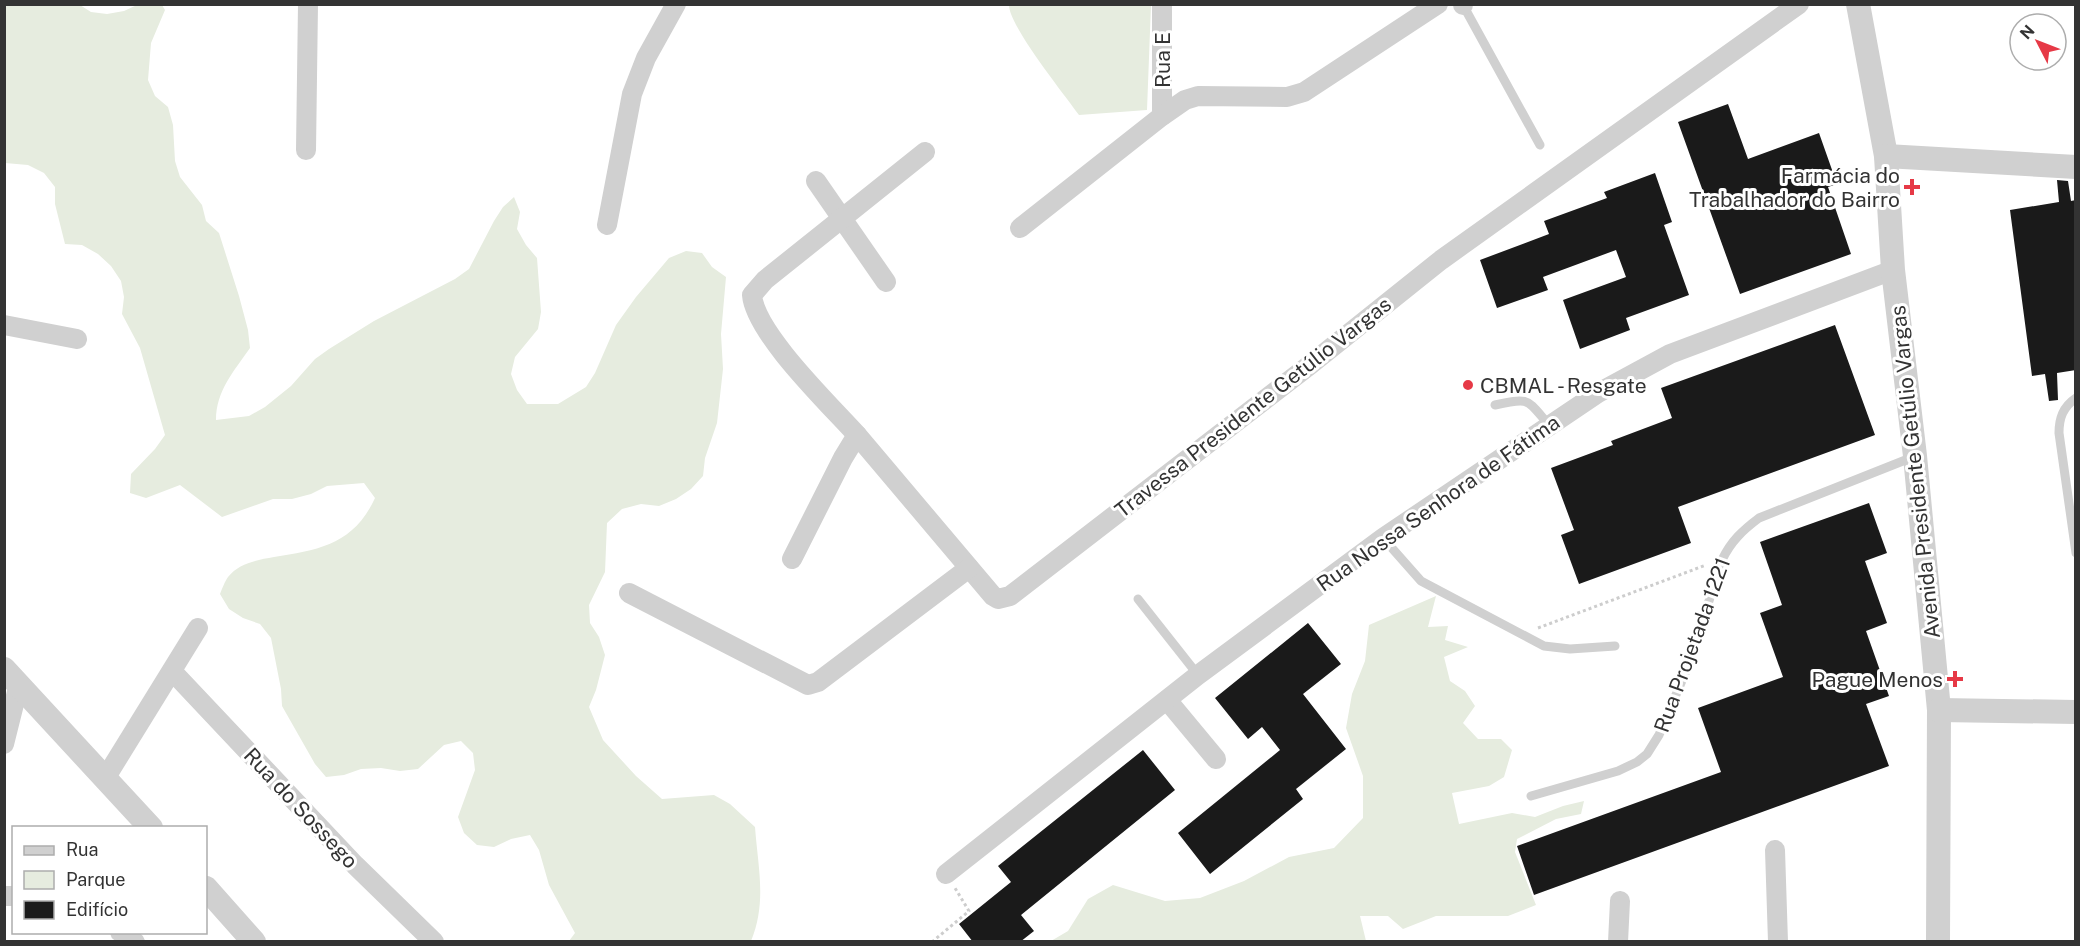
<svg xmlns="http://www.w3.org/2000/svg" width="2080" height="946" viewBox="0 0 2080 946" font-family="'Public Sans',sans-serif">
<rect width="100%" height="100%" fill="#fff"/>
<g fill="#e6ecdf">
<path d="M5,4L80,5L91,12L107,14L124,11L137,5H162L165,10L151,43L148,80L155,96L168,107L173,125L175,161L180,177L202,205L206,221L219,233L239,296L248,330L250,348C234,371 216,391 216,420L249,416L265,407L291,386L315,359L329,349L374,321L455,279L469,269L494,221L503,207L514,197L520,212L517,229L526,245L537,258L541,312L538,329L515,357L511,374L517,390L527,404H558L586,387L595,373L616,325L636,297L669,258L686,251L702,253L712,267L726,277L721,334L723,369L717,423L705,458L703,476L691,489L676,499L659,506L641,504L622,509L607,523L605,572L589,605L590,623L599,637L605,655L596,690L589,707L603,740L636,776L662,799L714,795L730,804L755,827C758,868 767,902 751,941H569L575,933L549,885L539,850L530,835L511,839L494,847L477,845L464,833L458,817L475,770L473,753L461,741L444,745L418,769L400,771L381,768L361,769L344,775L326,777L315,764L282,706L281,689L271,638L260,624L243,618L229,609L220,594C222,589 225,581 228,577C239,563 257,560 274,557C319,550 354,544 375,498L364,483L327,486L311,494L292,499H273L222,517L180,485L146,498L130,493L131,474L155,449L165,435L140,348L122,314L124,297L121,281L111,266L98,254L82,245L65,244L55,204V187L44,173L28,165L5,163Z"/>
<path d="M1009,5H1151L1147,110L1079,115C1064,94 1009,26 1009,5Z"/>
<path d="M1436,596L1428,627L1448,626L1445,640L1468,647L1444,657L1450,681L1465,691L1475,706L1463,723L1478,739H1501L1512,750L1504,777L1489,786L1452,793L1459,824L1512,813L1535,817L1563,806L1584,801L1581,814L1556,819L1517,839L1515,852L1536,905L1508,916H1436L1403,929L1388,916H1360L1366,941H1051L1068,931L1088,899L1113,885L1165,901L1200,898L1244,881L1289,857L1334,848L1363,818V776L1346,728L1352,694L1365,661L1369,625Z"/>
</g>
<g fill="#1a1a1a">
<path d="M1728,104L1748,159L1819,133L1837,184L1828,187L1851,254L1740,294L1678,122Z"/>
<path d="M1655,173L1672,222L1664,225L1689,295L1626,318L1630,330L1580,349L1563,300L1626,277L1616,250L1543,277L1548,290L1497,308L1480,260L1549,234L1544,221L1607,198L1604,192Z"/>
<path d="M2057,180L2068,181L2071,201L2076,200V370L2057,373L2058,400L2049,401L2045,374L2032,376L2010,210L2059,202Z"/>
<path d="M1835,325L1875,435L1678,507L1691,543L1579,584L1561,535L1574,530L1551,468L1613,445L1611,441L1672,418L1661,388Z"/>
<path d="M1869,503L1887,553L1865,561L1887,623L1866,631L1889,696L1866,704L1889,766L1534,895L1517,846L1721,772L1698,708L1783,677L1760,613L1782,605L1760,542Z"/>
<path d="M1308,623L1341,664L1303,694L1346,749L1296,789L1303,799L1210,874L1178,833L1280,750L1262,727L1248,739L1215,698Z"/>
<path d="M1143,750L1175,790L1021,915L1034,931L1020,942H973L959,924L1011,882L998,866Z"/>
</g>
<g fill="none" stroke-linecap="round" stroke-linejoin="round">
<g stroke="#cdcdcd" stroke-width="3" stroke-dasharray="3 3" stroke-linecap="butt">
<path d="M1538,628L1706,565"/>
<path d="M932,942L969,911L955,888"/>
</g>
<g stroke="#d0d0d0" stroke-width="9">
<path d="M1463,5L1540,145"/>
<path d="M2076,398C2063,407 2059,418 2059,433L2076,553"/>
<path d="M1495,405C1531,397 1526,399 1550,426"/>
<path d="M1383,538L1421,581L1544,646L1570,649L1615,646"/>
<path d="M1138,599L1198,675"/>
<path d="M1531,796L1618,771L1637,762L1647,754L1659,735L1689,664L1722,560C1731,541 1743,530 1759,518L1913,457"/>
</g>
<g stroke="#d0d0d0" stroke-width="20">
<path d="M1463,4V5"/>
<path d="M1162,116V4"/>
<path d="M306,150L308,4"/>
<path d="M816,181L886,282"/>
<path d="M607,225L632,94L646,58L676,4"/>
<path d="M1020,228L1162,116L1185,100L1198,96L1287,97L1304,92L1438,4"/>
<path d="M4,325L77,339"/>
<path d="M857,435C829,404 755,333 752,295L765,280L925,152"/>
<path d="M792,559L843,458L857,435L993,596L998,599L1010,596L1311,364L1441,260L1799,4"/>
<path d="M629,593L808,685L818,682L969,568"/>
<path d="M172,671L355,865L434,942"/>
<path d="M1167,700L1216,759"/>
<path d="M4,744L19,684"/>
<path d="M106,777L198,628"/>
<path d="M1775,850L1778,942"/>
<path d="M946,874L1198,675L1383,538L1598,393L1670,354L1893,270"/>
<path d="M4,896H14"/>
<path d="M120,932L135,942"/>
<path d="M1618,942L1620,901"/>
</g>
<g stroke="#d0d0d0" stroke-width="24">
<path d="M1858,4L1886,156L1893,270L1915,456L1939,710L1938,942"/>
<path d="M1886,156L2076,167"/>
<path d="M4,669L151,828"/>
<path d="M1939,710L2076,712"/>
<path d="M206,888L254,942"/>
</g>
</g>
<g fill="#e63946" stroke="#fff" stroke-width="2">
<path d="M1909 178h6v6h6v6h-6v6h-6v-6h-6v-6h6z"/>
<circle cx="1468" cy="385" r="6"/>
<path d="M1952 670h6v6h6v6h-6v6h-6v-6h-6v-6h6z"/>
</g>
<g text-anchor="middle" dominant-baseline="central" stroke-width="6" stroke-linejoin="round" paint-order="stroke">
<g font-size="21" fill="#333" stroke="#fff">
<text transform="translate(1162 60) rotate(-90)">Rua E</text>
<text transform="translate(1253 407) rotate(-38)">Travessa Presidente Getúlio Vargas</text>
<text transform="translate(1915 472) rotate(-96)">Avenida Presidente Getúlio Vargas</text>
<text transform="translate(1438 503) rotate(-35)">Rua Nossa Senhora de Fátima</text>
<text transform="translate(1692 645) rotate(-70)">Rua Projetada 1221</text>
<text transform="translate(301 808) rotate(47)">Rua do Sossego</text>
</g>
<g font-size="21" fill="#333" stroke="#fff" text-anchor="end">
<text x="1900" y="175">Farmácia do<tspan x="1900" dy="24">Trabalhador do Bairro</tspan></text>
<text x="1480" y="385" text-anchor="start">CBMAL - Resgate</text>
<text x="1943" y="679">Pague Menos</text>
</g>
</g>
<rect width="2080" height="946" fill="none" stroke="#333333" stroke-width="12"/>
<rect x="12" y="826" width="195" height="108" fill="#ffffff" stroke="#adadad" stroke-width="1.5"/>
<rect x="24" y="846" width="30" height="9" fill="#d0d0d0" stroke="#adadad" stroke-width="1.5"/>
<text x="66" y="856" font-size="18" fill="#333333">Rua</text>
<rect x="24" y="871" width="30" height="18" fill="#e6ecdf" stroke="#adadad" stroke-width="1.5"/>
<text x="66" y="886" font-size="18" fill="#333333">Parque</text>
<rect x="24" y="901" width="30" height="18" fill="#1a1a1a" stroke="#adadad" stroke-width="1.5"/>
<text x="66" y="916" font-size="18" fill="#333333">Edifício</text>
<g transform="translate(2038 42) rotate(312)"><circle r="28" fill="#ffffff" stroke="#adadad" stroke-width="1.5"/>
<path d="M0-4.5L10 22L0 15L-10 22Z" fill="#e63946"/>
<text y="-9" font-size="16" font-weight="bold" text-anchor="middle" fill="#333333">N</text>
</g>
</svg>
